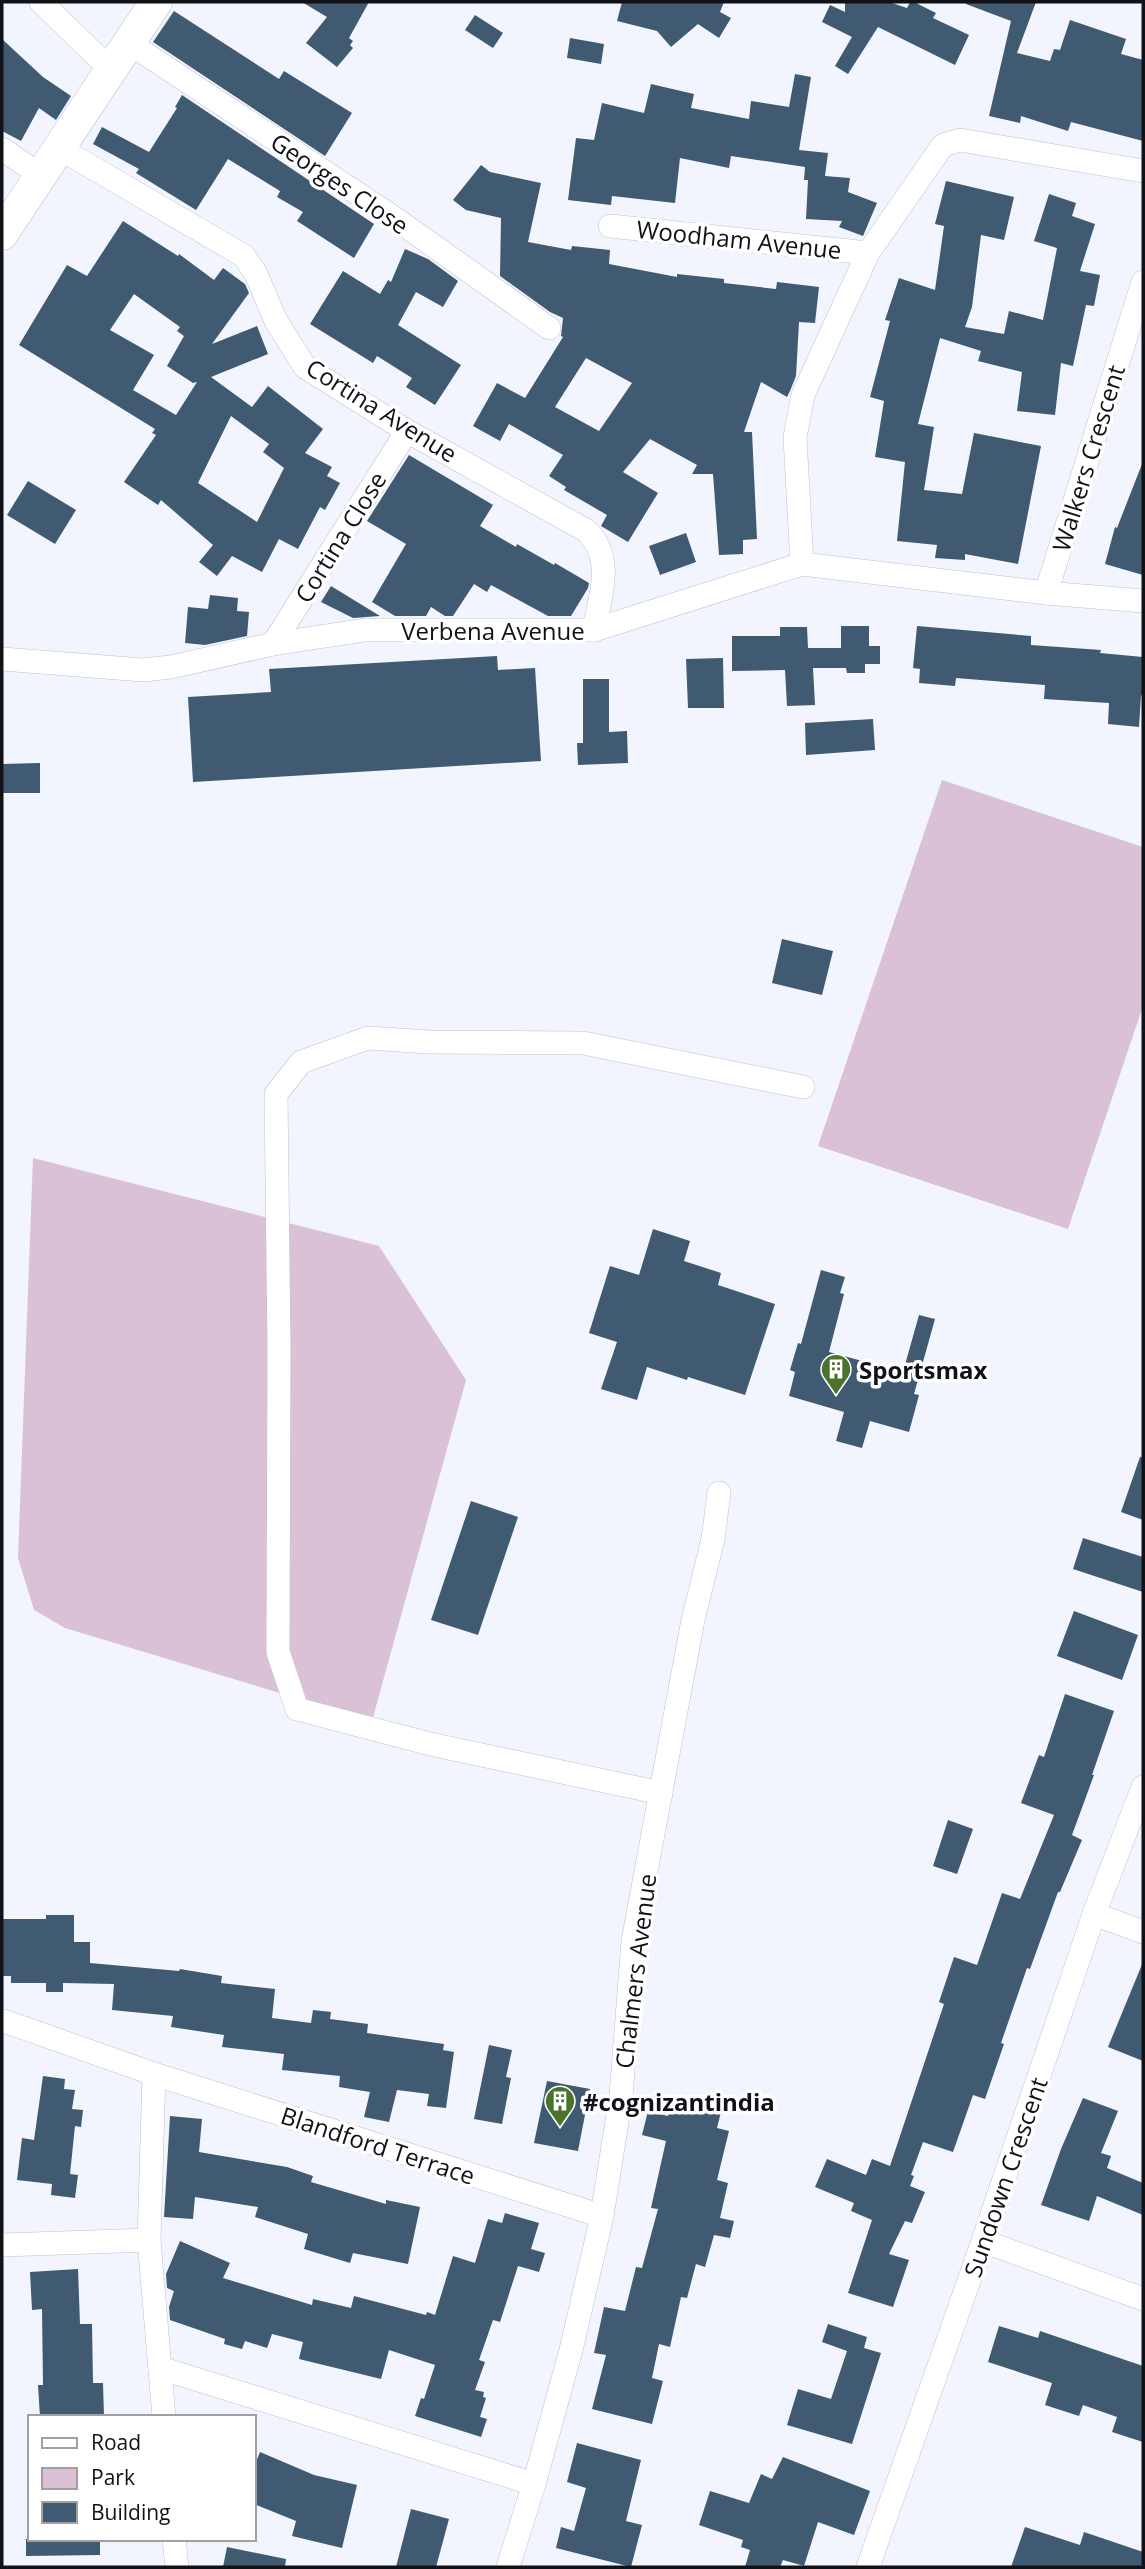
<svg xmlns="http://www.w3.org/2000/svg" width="1145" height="2569" viewBox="0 0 1145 2569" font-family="'Open Sans',sans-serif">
<rect width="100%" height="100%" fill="#f2f5fe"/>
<g fill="#dac1d6">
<path d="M942,780L1143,847V1006L1068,1229L818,1146Z"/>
<path d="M33,1158L379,1246L466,1380L372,1721L65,1628L34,1610L18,1558Z"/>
</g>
<g fill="#3f5a71" fill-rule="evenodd">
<path d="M302,2H369L349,38L353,41L350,45L353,48L337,67L306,43L327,17Z"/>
<path d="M622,2H724L720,12L731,18L719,38L698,24L671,47L657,31L617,21Z"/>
<path d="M845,2H889L907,8L910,2H914L936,13L933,18L969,35L955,65L878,27L848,74L835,66L852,37L822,22L830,5L845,12Z"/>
<path d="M966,2H1036L1017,53L1050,61L1054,49L1060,50L1070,20L1126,39L1121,54L1143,60V141L1071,122L1068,131L1021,116L1020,123L989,116L1011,21L966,4Z"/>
<path d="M174,11L279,79L284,71L352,113L325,156L153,42Z"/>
<path d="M475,15L503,33L493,48L465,30Z"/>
<path d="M570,38L604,44L601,64L567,58Z"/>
<path d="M2,39L43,77L71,96L56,120L39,108L21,141L2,131Z"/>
<path d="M795,74L811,77L799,150L828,153L825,176L850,178L848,192L877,203L863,236L839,227L842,221L806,219L808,180H804L805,167L731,156L729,168L680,158L675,203L612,196L611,205L568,200L576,138L594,140L602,103L644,113L651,84L694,94L691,108L749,119L751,101L789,107Z"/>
<path d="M182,95L374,224L354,258L297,221L303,212L277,197L280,191L228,159L196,210L136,173L139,169L93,144L102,127L149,152L177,108L175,107Z"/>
<path d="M481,165L490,172L541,183L528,242L571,250L572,246L610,250L609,264L677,277V274L724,279V283L776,289L777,282L819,287L815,323L799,322L796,376L790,391L787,397L761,382L744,432H752L757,539L743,540V554L719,555L713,474H692L697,465L650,439L623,472L658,493L628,542L601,526L607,515L564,490L566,487L549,476L563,455L509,424L500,441L473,426L497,383L525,398L563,337L561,336L563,318L550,312L500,276L501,218L466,210L453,200ZM586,358L632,383L599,431L555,407Z"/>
<path d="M946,181L1014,197L1004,240L981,235L972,307L965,327L1004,334L1009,311L1043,320L1057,248L1034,241L1049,194L1076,203L1072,216L1095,224L1080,271L1100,275L1094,306L1086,305L1073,366L1061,363L1055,415L1017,411L1022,372L978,361L981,351L940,338L918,424L934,427L924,490L962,494L974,433L1041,446L1018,564L965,554V560L935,558L937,545L897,541L905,462L875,457L884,401L870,397L890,321L885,320L899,278L935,290L944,226L935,224Z"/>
<path d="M123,221L178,256L179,254L214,280L223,268L245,284L249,293L212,344L257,326L268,354L211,377L252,407L268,386L323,429L305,453L332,467L327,476L340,483L325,510L320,507L298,549L279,539L262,572L232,556L217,576L199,562L213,545L161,500L158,505L124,482L156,435L152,433L155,429L19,345L67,265L87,276ZM134,294L180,327L177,331L184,336L167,366L193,383L197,382L176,415L133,390L154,355L110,330ZM231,416L269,444L263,452L284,468L257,522L198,483Z"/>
<path d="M405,249L428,259L458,281L443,307L416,292L398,325L461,365L435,405L406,387L412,378L377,356L373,363L310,324L343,271L380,294L388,280L391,282Z"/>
<path d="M409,455L493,505L480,526L516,547L517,544L554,565L555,563L589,583L588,588L571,616H548L491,585L487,592L474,584L453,616H445L431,607L426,616H395L372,602L406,544L367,521Z"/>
<path d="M1142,464L1143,465V575L1105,564L1115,527L1117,528Z"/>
<path d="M28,481L76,510L55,544L7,515Z"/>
<path d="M686,533L696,562L660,575L649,546Z"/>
<path d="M331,586L380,616L353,618L321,602Z"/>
<path d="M210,595L238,598L237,611L249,612L247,636L205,645L185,643L188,607L208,609Z"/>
<path d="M841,626H869V646H880V664H865V673H847L846,668H813L815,705L787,706L785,670L732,671V636H780V627H807L808,648H841Z"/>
<path d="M917,626L1031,636V645L1101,650L1100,653L1143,657V696L1141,695L1139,727L1108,724L1109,703L1044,699L1045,685L956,678L955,686L919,683L920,669L913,668Z"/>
<path d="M497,656L498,670L535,668L541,761L193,782L188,697L271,692L269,669Z"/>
<path d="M723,658L724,708H688L686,659Z"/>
<path d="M583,679H609V732L627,731L628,763L578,765L577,743H583Z"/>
<path d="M873,719L875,750L806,755L805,723Z"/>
<path d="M40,763V793H2V764Z"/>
<path d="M782,939L833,951L822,995L772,983Z"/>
<path d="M653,1229L690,1241L684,1261L721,1273L718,1285L775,1304L745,1395L688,1377L687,1380L647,1367L637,1400L601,1389L617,1342L589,1333L610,1266L639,1275Z"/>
<path d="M821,1270L845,1277L840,1293L844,1294L829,1352L903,1372L919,1315L935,1319L914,1394L919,1395L909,1432L870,1421L862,1448L836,1441L844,1412L789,1396L795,1372L790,1370L798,1343L801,1344Z"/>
<path d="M1140,1457H1143V1520L1121,1512Z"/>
<path d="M471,1501L518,1517L478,1635L431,1620Z"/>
<path d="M1083,1538L1143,1557V1592L1073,1569Z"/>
<path d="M1074,1611L1138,1635L1122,1680L1057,1656Z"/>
<path d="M1065,1694L1114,1711L1092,1775H1094L1072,1835L1082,1840L1060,1892H1058L1030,1969L1027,1968L1001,2043L1004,2044L985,2099L973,2095L953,2152L923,2142L911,2175L914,2176L910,2186L925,2192L912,2223L905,2221L889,2254L909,2260L893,2307L848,2293L872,2220L851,2211L854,2203L815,2187L827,2159L866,2175L872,2159L890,2166L944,2004L939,2002L954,1957L977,1965L1002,1893L1020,1899L1054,1815L1021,1803L1039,1755L1044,1757Z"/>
<path d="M948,1820L973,1829L957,1874L933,1866Z"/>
<path d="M46,1915H74V1942H90V1963L179,1971L180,1969L222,1976L221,1983L275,1989L272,2018L311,2023L313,2010L331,2012L330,2019L368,2024L367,2033L444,2044L443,2050L454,2052L446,2108L427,2106L429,2094L397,2090L389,2122L364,2117L370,2092L339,2087L340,2076L282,2070L284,2054L222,2047L224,2035L171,2027L173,2016L112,2010L114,1984L63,1983V1992H46V1983H11V1976H2V1919H46Z"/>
<path d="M1143,1962V2061L1108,2047Z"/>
<path d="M489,2045L512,2050L506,2077L511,2078L502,2124L474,2119Z"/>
<path d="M43,2076L65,2079L64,2089L75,2090L72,2109L83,2110L81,2127L75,2126L70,2174L78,2175L75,2198L51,2195L52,2184L17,2180L22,2138L34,2140Z"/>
<path d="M547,2081L590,2089L578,2151L534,2143Z"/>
<path d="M673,2096L722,2108L717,2128L729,2131L717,2180L728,2183L720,2218L734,2221L730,2238L714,2235L705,2267L696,2264L687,2298L681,2297L670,2347L659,2344L652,2378L663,2381L652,2424L592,2409L606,2355L594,2353L604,2307L625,2311L636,2267L642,2268L658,2209L651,2208L666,2141L642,2135L648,2111L668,2116Z"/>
<path d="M1083,2098L1118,2111L1101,2153L1111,2156L1107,2168L1143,2183V2215L1097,2196L1089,2221L1041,2205L1061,2149Z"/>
<path d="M170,2116L202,2119L199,2152L287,2167L313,2176L311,2182L386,2204V2200L420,2207L408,2264L353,2253L350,2263L304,2249L308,2234L255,2217L258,2207L195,2197L193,2219L164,2217Z"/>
<path d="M505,2213L539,2223L531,2249L545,2253L539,2272L518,2266L500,2322L493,2320L479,2360L485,2362L475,2390L484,2392L483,2397L486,2398L480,2417L487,2419L481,2437L415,2416L421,2398L424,2399L435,2365L389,2350L381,2379L299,2359L303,2342L272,2334L267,2348L245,2341L242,2349L224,2344L225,2339L170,2320L169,2307L174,2291L167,2288L166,2274L180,2241L230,2263L223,2278L312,2305L313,2299L351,2308L354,2296L426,2315L427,2312L435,2315L453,2256L475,2263L488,2219L502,2223Z"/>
<path d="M78,2269L80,2324H92L93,2383H103L104,2417H40L38,2385H43L42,2309L32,2310L30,2272Z"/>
<path d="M828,2324L867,2337L864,2348L881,2353L852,2444L787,2425L798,2389L831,2399L847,2351L822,2342Z"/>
<path d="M999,2326L1038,2338L1040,2331L1143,2366V2442L1112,2432L1117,2417L1083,2405L1079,2416L1045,2405L1052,2383L988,2362Z"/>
<path d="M577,2443L641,2460L626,2521L642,2525L631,2567L556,2548L561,2527L574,2531L586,2488L567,2482Z"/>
<path d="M260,2452L314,2475L357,2485L342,2548L292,2536L296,2521L254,2504V2467Z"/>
<path d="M783,2457L870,2491L854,2535L818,2522L804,2566L783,2560L780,2567H745L750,2550L741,2547L743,2540L699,2525L710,2491L749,2503L761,2474L772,2479Z"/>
<path d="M411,2509L449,2519L436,2567H396Z"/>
<path d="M1025,2527L1080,2545L1084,2532L1143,2552V2567H1011Z"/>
<path d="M26,2539H100V2555L26,2556Z"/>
<path d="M227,2547L286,2559L285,2567H223Z"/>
</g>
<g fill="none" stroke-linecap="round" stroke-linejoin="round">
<g stroke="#bec1d0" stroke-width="24">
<g id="minor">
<path d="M41,2L110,69"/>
<path d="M129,43L393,217L549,328"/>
<path d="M59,148L244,256L256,274L276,321L305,367L407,431L587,531C615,559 600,596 594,630"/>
<path d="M2,149L40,175"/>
<path d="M610,226L868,253"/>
<path d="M802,564L795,437L803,395L868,253L943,145L960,140L1143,171"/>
<path d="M1046,593L1143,282"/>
<path d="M273,644L407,431"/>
<path d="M2,659L143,670L171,667L273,644L365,630H594L802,564L1046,593L1143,601"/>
<path d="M661,1793L430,1744L297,1709L278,1652L279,1347L276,1094L301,1062L368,1038L429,1042L583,1043L803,1087"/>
<path d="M1094,1914L1143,1932"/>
<path d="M4,2021L154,2074L602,2216"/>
<path d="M154,2074L149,2240L164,2417"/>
<path d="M983,2241L1143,2299"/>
<path d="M2,2245L149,2240"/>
<path d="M160,2368L534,2484"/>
<path d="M174,2539L177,2567"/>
<path d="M508,2567L534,2484L571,2350L602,2216L621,2096L633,1941L693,1620L713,1539L719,1493"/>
<path d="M868,2567L983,2241L1094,1914L1143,1787"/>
</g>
</g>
<g stroke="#bec1d0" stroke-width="33">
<path id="secondary" d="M2,234L156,2"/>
</g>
<use href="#minor" stroke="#fff" stroke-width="23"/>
<use href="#secondary" stroke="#fff" stroke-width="32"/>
</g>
<defs>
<g id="building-pin" transform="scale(1.575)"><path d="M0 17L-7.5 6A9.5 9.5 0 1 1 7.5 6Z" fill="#4d722c" stroke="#fff"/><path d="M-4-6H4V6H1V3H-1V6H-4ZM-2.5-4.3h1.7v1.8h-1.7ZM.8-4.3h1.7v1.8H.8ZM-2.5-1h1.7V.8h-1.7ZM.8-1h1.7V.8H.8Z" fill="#fff"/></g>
</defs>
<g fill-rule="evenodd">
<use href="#building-pin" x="836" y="1369"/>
<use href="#building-pin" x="560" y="2101"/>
</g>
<g text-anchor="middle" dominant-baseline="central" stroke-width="7" stroke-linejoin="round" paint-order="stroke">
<g font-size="24" fill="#111218" stroke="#fff">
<text transform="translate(340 183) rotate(34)">Georges Close</text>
<text transform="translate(739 239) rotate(6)">Woodham Avenue</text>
<text transform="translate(382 410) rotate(32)">Cortina Avenue</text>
<text transform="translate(1088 458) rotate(-73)">Walkers Crescent</text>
<text transform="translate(340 537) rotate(-58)">Cortina Close</text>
<text x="493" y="630">Verbena Avenue</text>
<text transform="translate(635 1971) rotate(-83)">Chalmers Avenue</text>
<text transform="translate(378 2145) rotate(18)">Blandford Terrace</text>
<text transform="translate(1005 2177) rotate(-71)">Sundown Crescent</text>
</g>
<g font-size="24" font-weight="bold" fill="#111218" stroke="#fff" text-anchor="start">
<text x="859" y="1369">Sportsmax</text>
<text x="583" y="2101">#cognizantindia</text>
</g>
</g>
<rect width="1145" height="2569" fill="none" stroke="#111218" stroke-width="7"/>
<rect x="28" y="2415" width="228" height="126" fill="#ffffff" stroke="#a0a0a3" stroke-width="2"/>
<rect x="42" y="2438" width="35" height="10" fill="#ffffff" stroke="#a0a0a3" stroke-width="2"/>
<text x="91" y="2450" font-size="21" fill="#111218">Road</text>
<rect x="42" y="2468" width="35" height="21" fill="#dac1d6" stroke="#a0a0a3" stroke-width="2"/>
<text x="91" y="2485" font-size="21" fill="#111218">Park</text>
<rect x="42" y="2502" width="35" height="21" fill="#3f5a71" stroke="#a0a0a3" stroke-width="2"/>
<text x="91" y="2520" font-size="21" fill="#111218">Building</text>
</svg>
